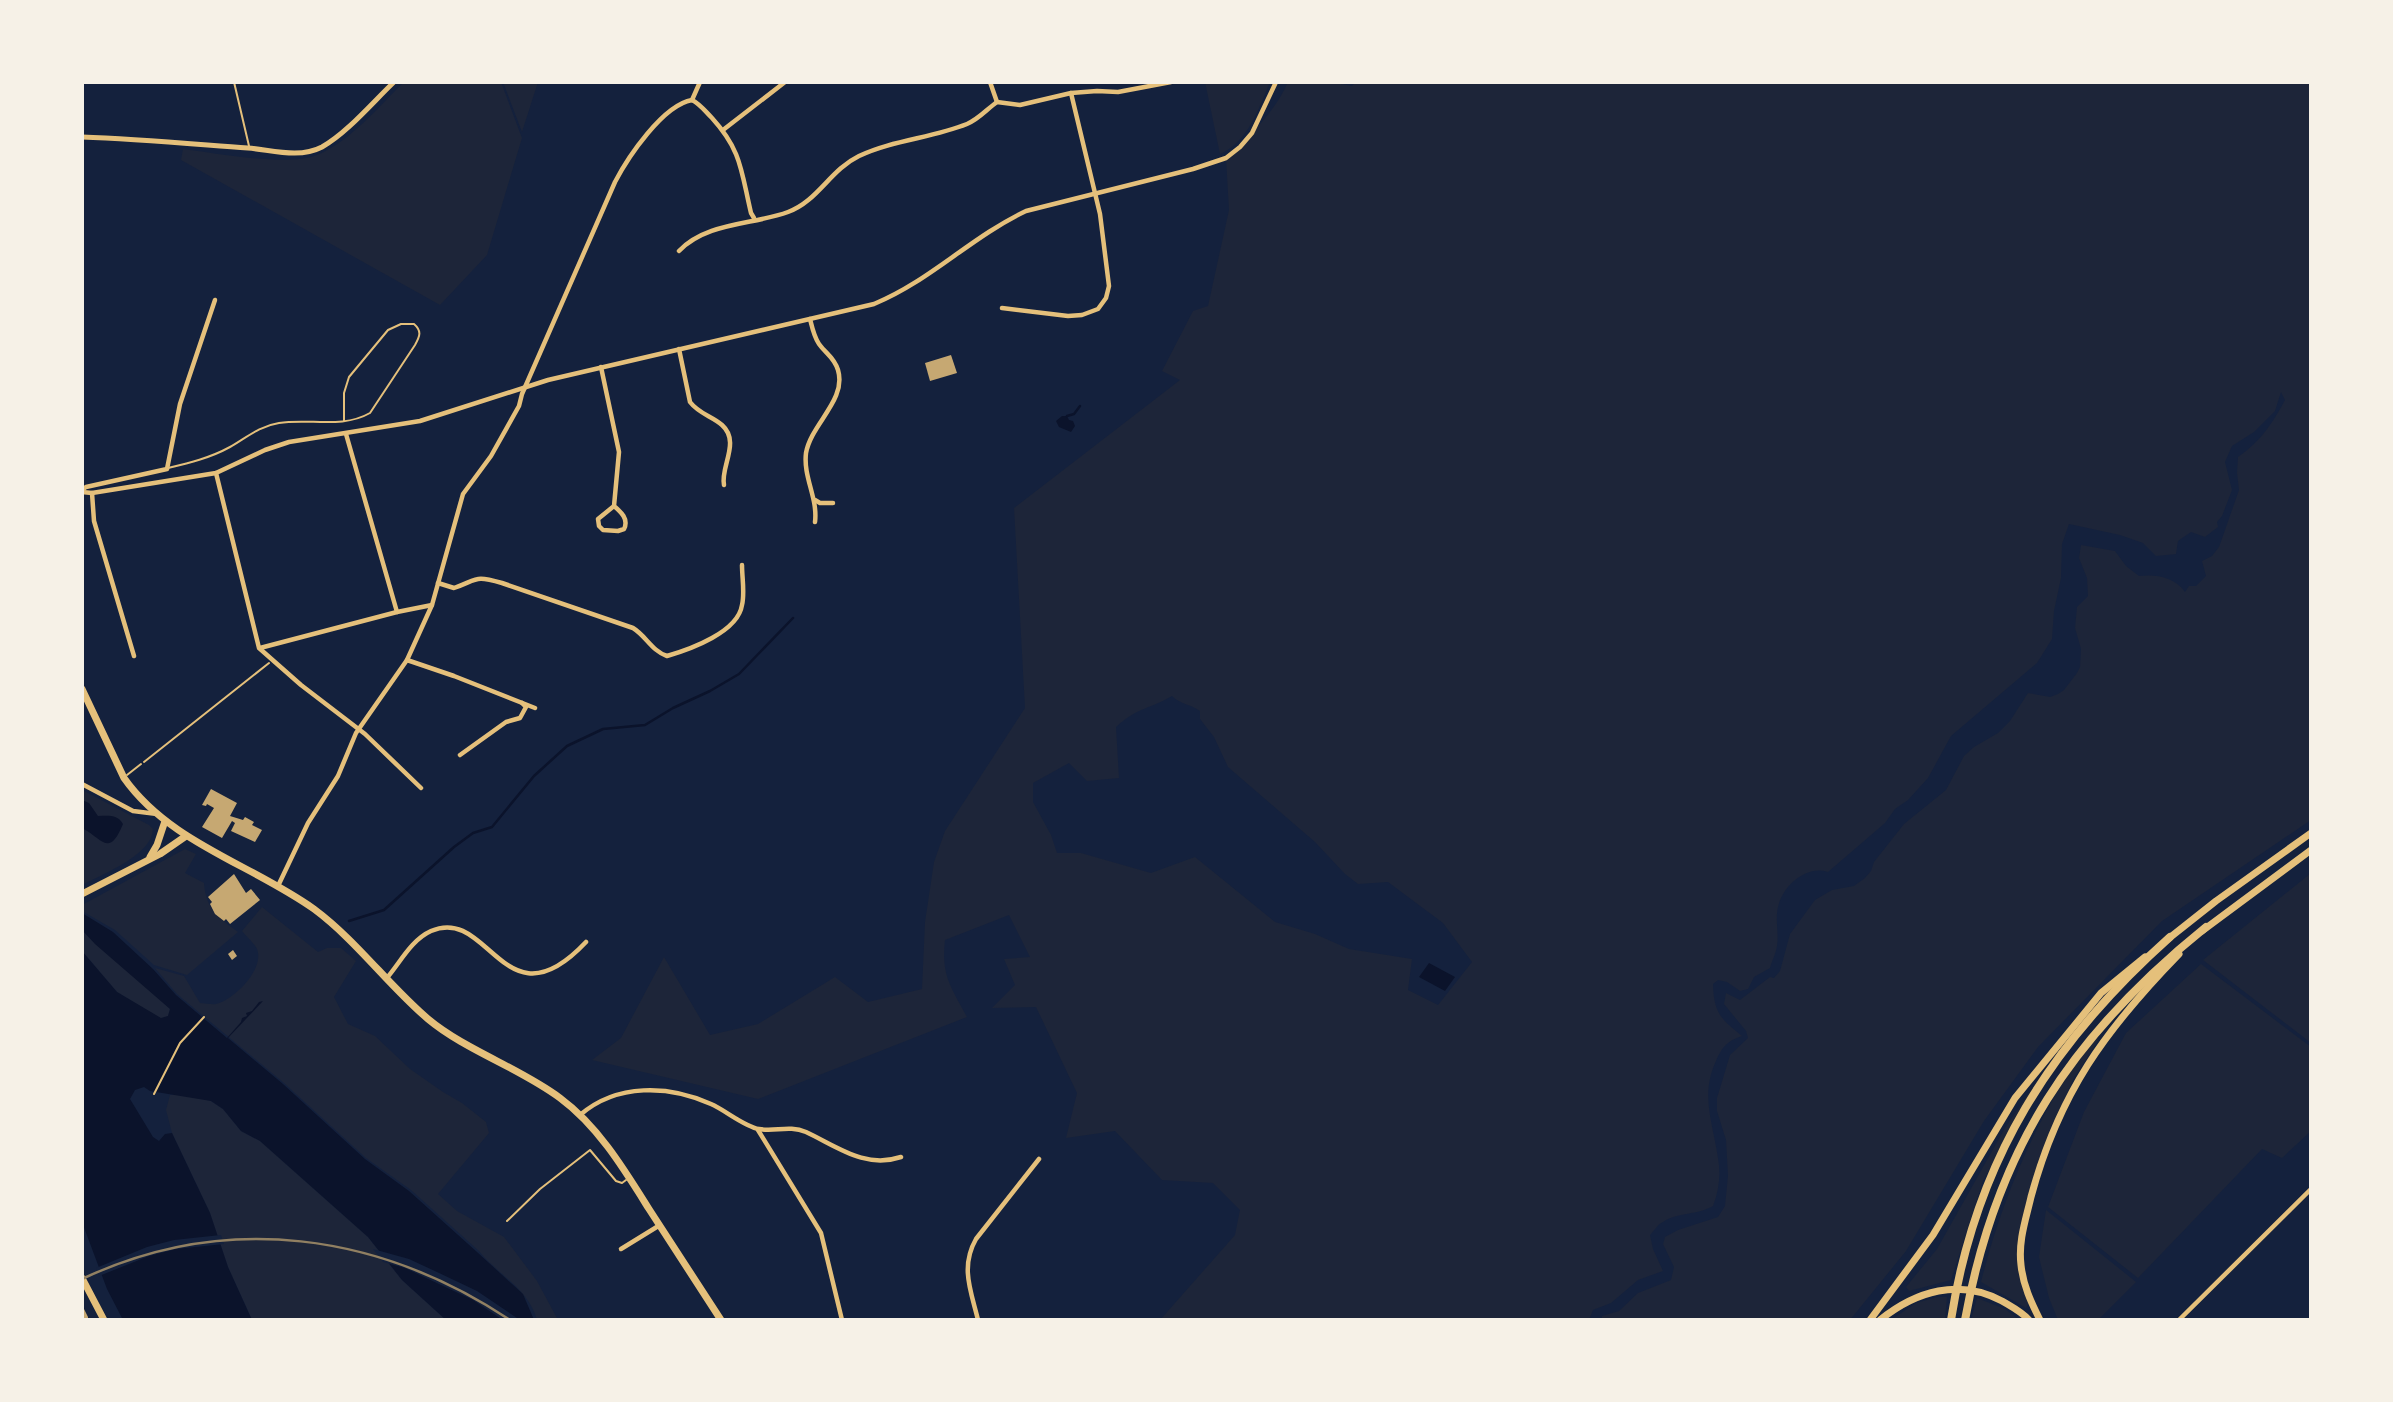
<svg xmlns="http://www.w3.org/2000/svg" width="2393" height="1402" viewBox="0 0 2393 1402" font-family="'Times New Roman',serif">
<rect width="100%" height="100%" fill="#14213d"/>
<g fill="#1d2539" fill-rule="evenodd">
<path d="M404,82H501L522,138L487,255L440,305L181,160L183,149C216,153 287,167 317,155C351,141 378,107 404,82Z"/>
<path d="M503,82H538L522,132Z"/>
<path d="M1205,82H1270C1259,108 1248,142 1220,154Z"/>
<path d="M1288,82H1330L1352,86L1356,82H2311V820L2162,921L2038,1047L1984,1121L1906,1251L1850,1320H1602V1316L1619,1311L1638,1293L1671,1280L1674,1267L1663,1244L1665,1237L1678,1230L1718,1217L1725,1206L1728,1176L1726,1140L1717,1111V1098L1730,1055L1748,1038L1746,1031L1724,1004L1726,993L1740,1000L1770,977L1774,978L1780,971L1790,934L1815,900L1832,890L1854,886L1865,878L1871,871L1874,862L1904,824L1946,790L1964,756L1974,747L1998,733L2010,721L2028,693L2050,697L2058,694L2064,690L2077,673L2080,667L2081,649L2075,628L2077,607L2088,596L2087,578L2079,558L2081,545L2115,551L2126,566L2139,576C2156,574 2175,577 2185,592L2189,586H2196L2206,576L2202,561L2212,556L2219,547L2239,490L2237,473L2238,457C2261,441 2272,424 2285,400L2281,392L2275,411L2254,432L2232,446L2225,462L2232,490L2222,516L2217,522L2218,527L2205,537L2191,532L2178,541L2176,554L2156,556L2143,543L2120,535L2069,524L2062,544L2061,578L2054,611L2052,639L2037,663L1951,736L1928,778L1908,800L1895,809L1885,823L1828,872C1807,865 1783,885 1778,907C1775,920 1779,933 1777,946C1776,953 1772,961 1770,968L1754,977L1748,989L1740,991L1727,982L1718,980L1713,984C1714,1013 1720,1018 1742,1036C1727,1041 1722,1047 1716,1061C1700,1095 1713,1123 1718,1158C1721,1174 1719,1191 1713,1206C1698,1215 1678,1212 1663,1222C1658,1224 1654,1231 1650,1235L1653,1249L1663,1271L1638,1280L1611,1303L1593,1310L1589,1320H1160L1235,1235L1240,1210L1213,1183L1162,1180L1115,1131L1066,1138L1077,1093L1036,1007L992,1008L1015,985L1004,959L1030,957L1009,915L945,940C941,976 951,987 967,1017L758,1099L592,1060L621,1038L664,957L710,1035L758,1024L835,977L868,1002L922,989L925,922L934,862L945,831L1025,708L1014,508L1180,380L1162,371L1193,311L1208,306L1229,210L1226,158C1249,136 1275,112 1288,82ZM1172,696C1180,704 1190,704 1200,711V719L1214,737L1228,767L1315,842L1345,874L1358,884L1388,882L1443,923L1472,962L1438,1005L1408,990L1412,959L1349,949L1315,934L1275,922L1195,857L1151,873L1081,853H1057L1051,835L1033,802V783L1069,763L1087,781L1119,778L1116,727C1138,707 1150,709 1172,696Z"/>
<path d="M82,790L149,825L153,829C152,855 103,874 82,885Z"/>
<path d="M185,849L196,854L185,873L204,883C206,910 218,917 238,932L187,975L154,965L115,930L82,911V905Z"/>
<path d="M2311,873V1043L2203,960Z"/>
<path d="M262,907L318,952L327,948H341L356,961L334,997L348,1024L375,1036L410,1069L443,1092L462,1103L486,1122L489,1133L438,1194L457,1211L504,1237L537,1281L558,1320H537C528,1288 498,1275 479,1251L411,1190L366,1158L284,1083L177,994L155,968L184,976L200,1003C205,1003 212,1005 216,1004C234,1000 265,969 257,949C254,943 246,936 242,931Z"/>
<path d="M82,930C109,959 143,981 170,1009L168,1016L161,1019L117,992L82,951Z"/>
<path d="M2201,964L2311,1047V1131L2282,1158L2262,1149L2138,1278L2048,1207L2084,1112L2126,1033Z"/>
<path d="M2095,1036L2099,1039L2073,1080L2052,1125L2037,1165L2017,1250L2029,1303L2026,1308L1981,1282C2002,1197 2041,1105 2095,1036Z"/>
<path d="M2047,1066L1983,1181L1951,1280L1909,1291L1906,1287L1937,1249L2005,1128Z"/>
<path d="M170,1095H187L211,1101L223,1109L241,1131L260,1141L368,1237L402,1280L446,1320H252L228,1267L210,1213L172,1133L166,1110Z"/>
<path d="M2046,1210L2136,1282L2098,1320H2058L2049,1298L2039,1257Z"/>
<path d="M1937,1297H1947L1945,1320H1891L1916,1303Z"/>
<path d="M1977,1298L2005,1309L2019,1320H1971Z"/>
</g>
<g fill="#0b132b">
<path d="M1062,416H1067L1069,420L1073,421L1075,426L1071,432L1059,427L1056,421Z"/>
<path d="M82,800L89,803L98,816C109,816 117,814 123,824C109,858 103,839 82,828Z"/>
<path d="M82,913L113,932L153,969L176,995L227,1038L241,1022L242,1018L247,1016L246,1013L252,1011L259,1002L263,1001L228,1038L283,1084L365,1159L409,1191L477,1252L523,1294L534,1320H446L402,1280L368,1237L260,1141L241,1131L223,1109L211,1101L150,1091L144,1087L135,1090L130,1099L153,1137L159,1141L165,1134L172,1133L210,1213L228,1267L252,1320H123L107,1289L82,1222V951L117,992L161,1018L168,1016L170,1009L95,944L82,930Z"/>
<path d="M1429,963L1455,977L1445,991L1419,977Z"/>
</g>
<g fill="#14213d">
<path d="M221,1235L224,1244L176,1249L149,1256L99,1276L96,1268L147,1247L174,1240Z"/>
<path d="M373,1249L409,1259L437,1272L477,1291L520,1320H503L473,1300L405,1268L383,1262Z"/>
</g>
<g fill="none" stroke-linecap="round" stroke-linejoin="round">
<g stroke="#0b132b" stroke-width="2.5">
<path d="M1067,416L1074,414L1080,406"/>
<path d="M349,921L384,910L454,847L473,833L492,827L534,776L567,746L603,729L645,725L673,708L710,691L739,674L793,618"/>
</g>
</g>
<g fill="#c6a872">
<path d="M951,355L957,373L930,381L925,363Z"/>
<path d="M211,789L237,803L230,816L243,820L245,817L254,822L252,825L262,830L255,842L231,831L235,823L232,821L222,838L202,827L214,808L207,804L206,806L202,805Z"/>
<path d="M234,874L246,893L251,889L260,900L230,924L226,919L224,921L215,914L210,904L212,902L208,897Z"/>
<path d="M233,950L237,956L232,960L228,954Z"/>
<path d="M82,1305L88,1317V1320H82Z"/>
</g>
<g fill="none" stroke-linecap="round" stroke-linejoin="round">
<g stroke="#e5c07b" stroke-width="2">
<path d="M144,762L269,663"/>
<path d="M154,1094L180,1043L204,1017"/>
</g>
<g stroke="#e5c07b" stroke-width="2">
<path d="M234,82L249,146"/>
<path d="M168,468C189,463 210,458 230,447C246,438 259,426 279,423C309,418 342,429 370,413L415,345C420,336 422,331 414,324H401L388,330L349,377L344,393V421"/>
<path d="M127,775L141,764"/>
<path d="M507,1221L540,1189L590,1150L616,1181L622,1183L626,1180"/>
</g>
<g stroke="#e5c07b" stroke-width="4.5">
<path d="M990,82L997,102"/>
<path d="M692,100C700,104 705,111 712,118C742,151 741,171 751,213L754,218"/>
<path d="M692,100L700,82"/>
<path d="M723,130L785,82"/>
<path d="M679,251C707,222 753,225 788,212C818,201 830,170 859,156C893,140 932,138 967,124C979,119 987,109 997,102L1020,105L1071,93L1097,91L1118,92L1171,82"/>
<path d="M1002,308L1068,316L1082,315L1098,309L1106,298L1109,286L1100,214L1071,93"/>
<path d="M810,319C812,327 814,337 819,344C826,354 834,357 838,370C847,400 811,424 806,453C803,477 818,498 815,522"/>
<path d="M679,349L690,402C699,414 712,416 722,425C741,442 720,467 724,485"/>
<path d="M601,367L619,452L614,506L598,519L599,526L603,530L618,531L624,529C629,519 621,512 614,506"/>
<path d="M346,434L397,612"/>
<path d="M216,473L259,648L301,685L365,734L421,788"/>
<path d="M82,490L86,487L167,469L180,404L215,300"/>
<path d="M82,492L92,493L216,473L265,450L289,442L420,421L548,380L874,304C930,281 971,237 1026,211L1193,169L1226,158L1240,147L1252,133L1276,82"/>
<path d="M92,493L94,521L134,656"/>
<path d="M815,500L820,503H833"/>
<path d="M438,583L454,588C479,579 474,575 502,583L633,628C646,636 652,651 667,656C691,649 738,632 742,605C745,593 742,578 742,565"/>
<path d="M260,648L397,612L432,605"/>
<path d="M407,660L454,676L535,708"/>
<path d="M460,755L506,722L520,718L526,707L522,703"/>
<path d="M82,784L133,811L157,814"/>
<path d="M278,886L308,823L338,776L356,733L407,660L432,605L463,494L491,456L519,406L522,394L615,182C628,157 663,105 692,100"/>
<path d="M386,979C400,963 411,940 431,931C490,905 504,1029 586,942"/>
<path d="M580,1115C617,1083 669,1085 711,1104C725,1110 745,1127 759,1129C775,1132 789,1125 806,1132C838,1147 865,1169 901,1157"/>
<path d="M758,1130L821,1233L842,1320"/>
<path d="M621,1249L660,1225"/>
<path d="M978,1320C971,1291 960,1267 976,1239L1039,1159"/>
<path d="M2179,1320L2311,1189"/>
</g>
<path stroke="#e5c07b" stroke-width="5" d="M82,137C138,139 193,144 248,148C272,150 299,159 322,147C347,133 373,102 394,82"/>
<g stroke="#e5c07b" stroke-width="7">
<path d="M82,689L124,778C170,843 251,864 314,909C357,941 388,985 428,1019C465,1050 520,1068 560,1098C598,1126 624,1169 649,1209C673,1246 697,1283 721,1320"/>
<path d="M150,857L157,845L165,821"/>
<path d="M82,894L160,854L186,836"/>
<path d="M82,1278L104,1320"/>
</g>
<g stroke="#e5c07b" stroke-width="7">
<path d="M2202,931L2311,850"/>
<path d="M2168,939L2216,901L2311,833"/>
<path d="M1870,1320L1933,1235L2015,1098L2101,993L2145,957"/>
<path d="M1880,1320C1916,1291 1959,1278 2002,1301C2012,1307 2022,1312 2029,1320"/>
<path d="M2040,1320C2031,1302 2023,1285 2021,1265C2018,1241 2026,1219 2031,1197C2059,1093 2105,1030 2179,954"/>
</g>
<g stroke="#e5c07b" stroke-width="8">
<path d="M1951,1320C1976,1160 2051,1043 2170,937"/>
<path d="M1965,1320C1996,1149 2072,1035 2206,927"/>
</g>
<path stroke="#918062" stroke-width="2.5" d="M82,1279C226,1211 379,1233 510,1320"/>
</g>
<rect width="2393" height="1402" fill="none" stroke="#f6f1e7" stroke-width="168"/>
</svg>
